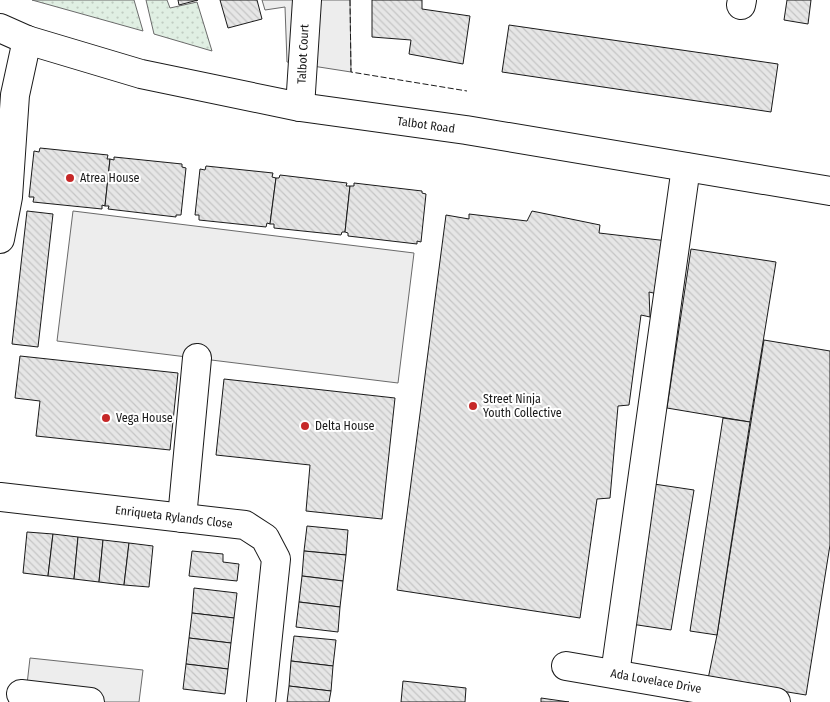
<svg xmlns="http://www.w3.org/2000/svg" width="830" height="702" viewBox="0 0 830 702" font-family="'Fira Sans Condensed',sans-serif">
<defs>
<pattern id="green-dots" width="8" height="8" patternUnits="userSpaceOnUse" patternTransform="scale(1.25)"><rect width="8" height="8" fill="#e0efe3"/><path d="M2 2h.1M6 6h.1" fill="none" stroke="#c0ccc2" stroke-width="1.8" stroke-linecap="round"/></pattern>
<pattern id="building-back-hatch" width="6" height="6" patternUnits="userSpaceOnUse" patternTransform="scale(1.25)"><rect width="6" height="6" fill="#e6e6e6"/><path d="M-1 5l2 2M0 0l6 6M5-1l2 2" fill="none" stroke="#c5c5c5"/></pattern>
</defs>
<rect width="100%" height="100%" fill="#fff"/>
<g fill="url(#green-dots)" stroke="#6a6a6a">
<path d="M32,0H134L143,31Z"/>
<path d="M146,0H167L170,8L197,2L212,51L154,34Z"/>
</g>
<g fill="#ededed" stroke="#6a6a6a">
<path d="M262,0H350L351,72L287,62L285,7L265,10Z"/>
<path d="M73,211L414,253L398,383L57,341Z"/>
<path d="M30,658L143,670L139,702H25Z"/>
</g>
<g fill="url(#building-back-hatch)" stroke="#1a1a1a">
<path d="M178,0H198L179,5Z"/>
<path d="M220,0H257L262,19L228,28Z"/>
<path d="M372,0H422V9L470,16L463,64L409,54L411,40L372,37Z"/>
<path d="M787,0H811L808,24L784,20Z"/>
<path d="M509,25L778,64L771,112L502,72Z"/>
<path d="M40,148L108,155L107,159H110L105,206L102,205V209L33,202L34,197H29L34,151L39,152Z"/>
<path d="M114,157L182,164V167L186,168L181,215H176V217L108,209L109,206H105L110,159L114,160Z"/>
<path d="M206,166L273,173L272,177L276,178L270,224L267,223L266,227L199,220V215H195L200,169L205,170Z"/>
<path d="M280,175L347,183L346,186H350L345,232H342L341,235L274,228V224H270L276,178H279Z"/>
<path d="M354,183L422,191V193L426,194L421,242L417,241V244L348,236V233L345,232L350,186H354Z"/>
<path d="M27,211L53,214L38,347L12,344Z"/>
<path d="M532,211L600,225L599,233L668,241L662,295L649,292L650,317L641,315L629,405L618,406L610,498L597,499L580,618L397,590L446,215L469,219V214L527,221Z"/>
<path d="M691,249L776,262L750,422L667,408Z"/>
<path d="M764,340L830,351V545L806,695L708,679L717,635Z"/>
<path d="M20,356L178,373L170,450L36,436L40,401L15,398Z"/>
<path d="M224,379L395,398L382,519L306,511L310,465L216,455Z"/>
<path d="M723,418L750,422L717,635L690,631Z"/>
<path d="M654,484L694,490L671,630L631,624Z"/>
<path d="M307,526L348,530L346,555L304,551Z"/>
<path d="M27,532L53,534L48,576L23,573Z"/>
<path d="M53,534L78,537L74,579L48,576Z"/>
<path d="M78,537L103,540L99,582L74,579Z"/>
<path d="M103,540L129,543L124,585L99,582Z"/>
<path d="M129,543L153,546L149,587L124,585Z"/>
<path d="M192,551L223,554V562L239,564L237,581L189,576Z"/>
<path d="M304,551L346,555L343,581L302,576Z"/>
<path d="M302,576L343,581L340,607L299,602Z"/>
<path d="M194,588L237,593L234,618L192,613Z"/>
<path d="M299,602L340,607L338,632L296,627Z"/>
<path d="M192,613L234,618L231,643L189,638Z"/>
<path d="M294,636L336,640L333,666L291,661Z"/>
<path d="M189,638L231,643L228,669L186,664Z"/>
<path d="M291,661L333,666L331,691L289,686Z"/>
<path d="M186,664L228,669L225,694L183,689Z"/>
<path d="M403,681L466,688L465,702H401Z"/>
<path d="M289,686L331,691L329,702H287Z"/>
<path d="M541,698L569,702H541Z"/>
</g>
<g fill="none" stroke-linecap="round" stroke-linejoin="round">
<g stroke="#1a1a1a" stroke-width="30">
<g id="minor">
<path d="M741,5L742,0"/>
<path d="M300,107L307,0"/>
<path d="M0,239L8,197L15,95L27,40"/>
<path d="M0,497L245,525L265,538L276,559L261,702"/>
<path d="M182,518L197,358"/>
<path d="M566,666L776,702"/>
<path d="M615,674L686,167"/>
<path d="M21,694L90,702"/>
</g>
</g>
<g stroke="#1a1a1a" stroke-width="30">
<path id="major" d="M0,28L27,40L141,74L300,107L466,130L830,191"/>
</g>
<use href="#minor" stroke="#fff" stroke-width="28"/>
<use href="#major" stroke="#fff" stroke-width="28"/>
<path stroke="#1a1a1a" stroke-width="1" stroke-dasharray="6 2.5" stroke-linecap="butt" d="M350,0L351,72L467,91"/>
</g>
<g fill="#c62828" stroke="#fff" stroke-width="2">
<circle cx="70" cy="178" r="5"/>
<circle cx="473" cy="406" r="5"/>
<circle cx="106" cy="418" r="5"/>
<circle cx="305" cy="426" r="5"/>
</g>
<g text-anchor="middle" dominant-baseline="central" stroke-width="4" stroke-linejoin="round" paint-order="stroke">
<g font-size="12" fill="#1a1a1a" stroke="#fff">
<text transform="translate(303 54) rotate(-87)">Talbot Court</text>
<text transform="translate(426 125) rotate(8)">Talbot Road</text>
<text transform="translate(174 517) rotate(7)">Enriqueta Rylands Close</text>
<text transform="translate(656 681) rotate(10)">Ada Lovelace Drive</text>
</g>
<g font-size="12" fill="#1a1a1a" stroke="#fff" text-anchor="start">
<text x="80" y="178">Atrea House</text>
<text x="483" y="399">Street Ninja<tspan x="483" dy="14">Youth Collective</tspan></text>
<text x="116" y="418">Vega House</text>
<text x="315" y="426">Delta House</text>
</g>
</g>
</svg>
